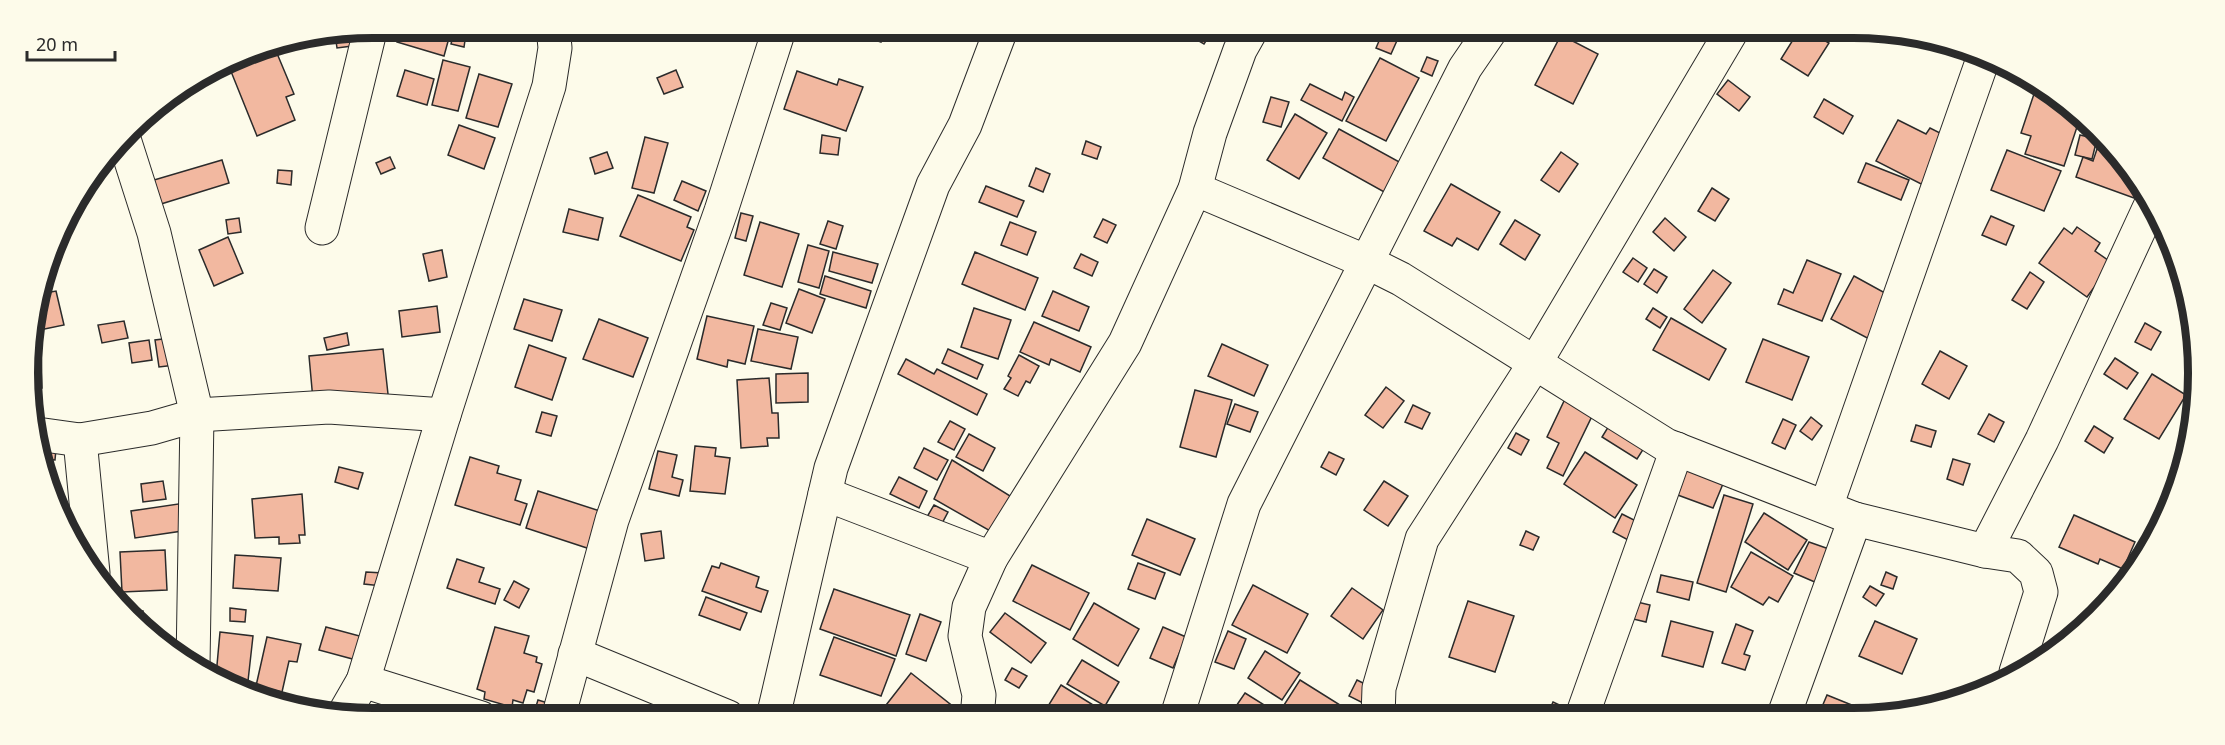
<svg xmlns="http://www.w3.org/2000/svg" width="2225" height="745" viewBox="0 0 2225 745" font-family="'Noto Sans',sans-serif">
<rect width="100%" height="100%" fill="#fdfbea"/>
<g fill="#f2b8a0" stroke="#2b2b2b" stroke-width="1.5">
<path d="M402,27H452L444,56L397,42Z"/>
<path d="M455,27H467L464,47L451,44Z"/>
<path d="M865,27H886L881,42L862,36Z"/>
<path d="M1162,27H1176L1171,36L1161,30Z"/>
<path d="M1191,27H1215L1204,44L1187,34Z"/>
<path d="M1346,27H1376L1368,41L1345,29Z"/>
<path d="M1385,27H1403L1391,54L1376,48Z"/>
<path d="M1557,27H1573L1569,34Z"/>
<path d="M1801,27L1829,43L1808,76L1781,59Z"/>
<path d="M350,31L352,46L337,48L335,34Z"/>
<path d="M1561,35L1598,54L1573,104L1535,85Z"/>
<path d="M276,51L294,94L286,97L295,120L257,136L230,69Z"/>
<path d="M1427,57L1438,61L1432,76L1421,71Z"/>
<path d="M1380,58L1419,78L1386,141L1346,121Z"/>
<path d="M443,60L470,67L458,111L432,105Z"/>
<path d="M405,70L434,79L427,105L397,96Z"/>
<path d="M676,70L683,87L664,94L657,78Z"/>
<path d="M797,71L837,85L839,79L863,87L846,131L784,109Z"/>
<path d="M479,74L512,84L498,127L466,118Z"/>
<path d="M1728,80L1750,97L1739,111L1717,94Z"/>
<path d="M1310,84L1342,100L1345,92L1354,97L1342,121L1301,100Z"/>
<path d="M2034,94L2069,105L2080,118L2064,166L2025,154L2031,136L2021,133Z"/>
<path d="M1271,97L1289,102L1281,127L1263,122Z"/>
<path d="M1824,99L1853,116L1843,134L1814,117Z"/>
<path d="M1295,114L1327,133L1299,179L1267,160Z"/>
<path d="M1898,120L1926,134L1930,128L1954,140L1929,188L1876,161Z"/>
<path d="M459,125L495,138L484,169L448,155Z"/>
<path d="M1339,129L1403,164L1386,193L1323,158Z"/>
<path d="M822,135L840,138L838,155L820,153Z"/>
<path d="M2080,135L2097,139L2092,159L2075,155Z"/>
<path d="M645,137L668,143L654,193L632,188Z"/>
<path d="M1086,141L1101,147L1097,159L1082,154Z"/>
<path d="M2097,149L2112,155L2138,184L2134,198L2076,177L2083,157L2093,161Z"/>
<path d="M2007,150L2061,171L2044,211L1991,190Z"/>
<path d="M607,152L613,168L595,174L590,158Z"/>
<path d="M1561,152L1578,164L1559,192L1541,180Z"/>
<path d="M390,157L395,168L381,174L376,163Z"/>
<path d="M222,160L229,183L161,204L154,180Z"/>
<path d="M1866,163L1909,180L1901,200L1858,182Z"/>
<path d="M1036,168L1050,174L1043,192L1029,186Z"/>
<path d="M278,170L292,171L291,185L277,183Z"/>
<path d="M682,181L706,191L698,211L674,200Z"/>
<path d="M1451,184L1500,212L1478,250L1457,238L1452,246L1424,231Z"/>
<path d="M986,186L1024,201L1017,217L979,202Z"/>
<path d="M1712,188L1729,199L1715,221L1698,211Z"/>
<path d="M638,195L691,217L687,227L694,230L681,261L620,236Z"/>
<path d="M569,209L603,218L598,240L563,232Z"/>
<path d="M741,213L753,216L746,241L735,238Z"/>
<path d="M1991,216L2014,226L2006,245L1982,235Z"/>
<path d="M239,218L241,232L228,234L226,220Z"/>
<path d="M1665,218L1686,237L1674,251L1653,232Z"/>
<path d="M1103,219L1116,225L1107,243L1094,237Z"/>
<path d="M1515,220L1540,235L1525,260L1500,244Z"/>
<path d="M828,221L843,226L836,249L820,244Z"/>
<path d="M760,222L799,234L782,287L744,275Z"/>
<path d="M1010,222L1036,232L1027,255L1001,245Z"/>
<path d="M2077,227L2100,243L2095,251L2112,263L2087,297L2039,263L2064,228L2072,234Z"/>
<path d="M228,237L243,273L214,286L199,250Z"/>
<path d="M808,245L829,251L819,288L798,282Z"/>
<path d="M442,250L447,277L429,281L423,254Z"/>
<path d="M833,252L878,264L872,283L829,271Z"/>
<path d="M975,252L1038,278L1025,310L962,284Z"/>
<path d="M1081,254L1098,262L1092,276L1074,268Z"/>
<path d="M1633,258L1647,268L1638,282L1623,272Z"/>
<path d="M1807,260L1841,274L1822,321L1778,304L1784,289L1793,293Z"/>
<path d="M1654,269L1667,277L1657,293L1644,284Z"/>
<path d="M1713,270L1731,283L1702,323L1684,309Z"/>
<path d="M2030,272L2044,282L2027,309L2012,300Z"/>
<path d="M825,276L871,291L866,308L820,294Z"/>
<path d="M1854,276L1896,299L1873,341L1831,319Z"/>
<path d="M799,289L825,299L812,333L786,323Z"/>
<path d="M56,291L64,325L30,332L40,294Z"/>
<path d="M1053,291L1089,307L1079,331L1042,316Z"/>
<path d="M524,299L562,310L552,341L514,329Z"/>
<path d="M771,303L787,308L780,330L763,325Z"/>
<path d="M437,306L440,332L402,337L399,311Z"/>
<path d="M974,308L1011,320L998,359L961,347Z"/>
<path d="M1653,308L1667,317L1660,328L1646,319Z"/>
<path d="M707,316L754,326L745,364L728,360L727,367L697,359Z"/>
<path d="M1671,318L1726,349L1709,380L1653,350Z"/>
<path d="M599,319L648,338L633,377L583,359Z"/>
<path d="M124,321L128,338L102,343L98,325Z"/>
<path d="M1034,322L1091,347L1080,372L1051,359L1049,365L1020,352Z"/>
<path d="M2145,323L2161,332L2151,350L2135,342Z"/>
<path d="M758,329L798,337L791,369L751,361Z"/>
<path d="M347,333L349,345L327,350L324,338Z"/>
<path d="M171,338L175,365L159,367L155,340Z"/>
<path d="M1763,339L1809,357L1792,400L1746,382Z"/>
<path d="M149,340L152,360L132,363L129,343Z"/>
<path d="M1222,344L1268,365L1254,396L1208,376Z"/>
<path d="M529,345L566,358L552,400L515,387Z"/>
<path d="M41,347L42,388H34L31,348Z"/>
<path d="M383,349L389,403L314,411L309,356Z"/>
<path d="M948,349L983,365L977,379L942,363Z"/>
<path d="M1940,351L1967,366L1949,399L1922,384Z"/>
<path d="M1019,355L1039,366L1030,383L1026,381L1018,396L1004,389L1011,378L1008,376Z"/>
<path d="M2115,358L2138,373L2127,389L2104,374Z"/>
<path d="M906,359L934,374L937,369L987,394L977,415L898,374Z"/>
<path d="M808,373V402L776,403V374Z"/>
<path d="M2152,374L2186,395L2159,439L2124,419Z"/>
<path d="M769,378L772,413H778L779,438H767L768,446L741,448L737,380Z"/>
<path d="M1386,387L1404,401L1383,428L1365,415Z"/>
<path d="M1195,390L1232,400L1216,457L1180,447Z"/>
<path d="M1565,399L1594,412L1563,476L1547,468L1559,443L1547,437Z"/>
<path d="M1235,404L1258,412L1250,432L1227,424Z"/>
<path d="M1413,405L1430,413L1422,429L1405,422Z"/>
<path d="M542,412L557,416L551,436L536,432Z"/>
<path d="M1989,414L2004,422L1994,442L1978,434Z"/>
<path d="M1615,416L1651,437L1637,459L1602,437Z"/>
<path d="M1811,417L1822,426L1812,440L1800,431Z"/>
<path d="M1783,419L1796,425L1785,449L1772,443Z"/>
<path d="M950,421L965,429L954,450L938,442Z"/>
<path d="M1916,425L1936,431L1931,447L1911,441Z"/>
<path d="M2094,426L2113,438L2104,453L2085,441Z"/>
<path d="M1516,433L1529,440L1521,455L1508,448Z"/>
<path d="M969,434L995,448L983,471L956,457Z"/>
<path d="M41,436L57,438L55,460L38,459Z"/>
<path d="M695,446L716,448L715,456L730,458L725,494L690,491Z"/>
<path d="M924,448L948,460L937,480L914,468Z"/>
<path d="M658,451L677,455L672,477L683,480L679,496L649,489Z"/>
<path d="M1329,452L1344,459L1336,475L1321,467Z"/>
<path d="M1585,452L1637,485L1615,518L1564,484Z"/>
<path d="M470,457L499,466L497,473L521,480L515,500L527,504L520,525L455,505Z"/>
<path d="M1953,459L1970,464L1963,485L1947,479Z"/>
<path d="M952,460L1015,499L999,536L934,499Z"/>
<path d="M1686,464L1725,479L1713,508L1675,494Z"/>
<path d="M339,467L363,473L358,489L335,482Z"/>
<path d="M2180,468L2183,469L2177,484L2173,482Z"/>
<path d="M899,477L927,491L919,508L890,494Z"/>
<path d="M163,481L166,499L143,502L141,484Z"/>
<path d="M1384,481L1408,496L1388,526L1364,510Z"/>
<path d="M538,491L603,512L590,549L526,528Z"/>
<path d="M302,494L305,535H299L300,543L279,544V537L255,538L252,499Z"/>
<path d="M1724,495L1753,504L1726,592L1697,583Z"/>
<path d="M185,503L189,530L135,538L131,511Z"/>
<path d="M934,505L948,512L939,529L924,522Z"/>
<path d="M1764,513L1807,540L1788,570L1745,542Z"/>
<path d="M1622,514L1640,523L1630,541L1613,532Z"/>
<path d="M2074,515L2135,542L2123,569L2100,559L2098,564L2059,547Z"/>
<path d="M1147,519L1195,539L1180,575L1132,555Z"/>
<path d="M661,531L664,558L645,561L641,534Z"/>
<path d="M1526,531L1539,537L1533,550L1520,545Z"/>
<path d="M1809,542L1829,549L1817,583L1794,573Z"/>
<path d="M165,550L167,590L122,592L120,552Z"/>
<path d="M1751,552L1793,576L1778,602L1769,597L1763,605L1731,587Z"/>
<path d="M235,555L281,558L278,591L233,588Z"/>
<path d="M457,559L484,568L479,582L500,589L495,604L447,588Z"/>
<path d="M721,563L759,577L756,587L768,591L761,612L702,591L712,566L719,568Z"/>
<path d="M1138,563L1165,573L1155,599L1128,589Z"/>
<path d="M1032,565L1089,593L1070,630L1013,601Z"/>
<path d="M366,572L383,573L382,586L364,584Z"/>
<path d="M1886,572L1897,577L1893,589L1881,585Z"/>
<path d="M1661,575L1693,582L1689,600L1657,592Z"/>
<path d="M514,581L529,589L519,608L504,600Z"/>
<path d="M1253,585L1308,614L1287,653L1232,625Z"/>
<path d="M1870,586L1884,594L1876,606L1863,597Z"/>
<path d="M1352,588L1383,610L1363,639L1331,616Z"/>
<path d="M834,589L910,615L896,656L820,629Z"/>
<path d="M706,597L747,613L740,630L699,615Z"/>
<path d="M1468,601L1514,616L1495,672L1449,657Z"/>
<path d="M1633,601L1650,605L1646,622L1629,618Z"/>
<path d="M1094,603L1139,629L1118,666L1073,639Z"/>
<path d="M230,608L246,610L245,622L230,621Z"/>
<path d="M132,611H143V623Z"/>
<path d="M1005,613L1046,643L1031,663L990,632Z"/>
<path d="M920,614L941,622L926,661L906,654Z"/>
<path d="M1671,621L1713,632L1703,667L1662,656Z"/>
<path d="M1875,621L1917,639L1902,674L1859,656Z"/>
<path d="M1736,624L1753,631L1744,654L1750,656L1745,670L1722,663Z"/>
<path d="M326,627L367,638L360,661L319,650Z"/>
<path d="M495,627L529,636L524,653L537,657L536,662L542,664L534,692L527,690L523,703L513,700L512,707L484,699L485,692L477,689Z"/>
<path d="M1163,627L1186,637L1173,668L1150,658Z"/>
<path d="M1228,631L1246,639L1234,669L1215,662Z"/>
<path d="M220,632L253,636L247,690L216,676Z"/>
<path d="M267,637L301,644L297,662L289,661L282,692L256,686Z"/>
<path d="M834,637L895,659L881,696L820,675Z"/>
<path d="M1265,651L1300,673L1282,700L1248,678Z"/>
<path d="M1082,660L1119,682L1105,706L1067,684Z"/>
<path d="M1012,668L1027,676L1019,688L1005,680Z"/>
<path d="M911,673L955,708L948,717H893L883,709Z"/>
<path d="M1300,680L1340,705L1333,716H1302L1284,705Z"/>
<path d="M1357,680L1381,692L1373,708L1349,696Z"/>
<path d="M1061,685L1106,713L1104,717H1053L1045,711Z"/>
<path d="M1245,693L1282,716H1239L1232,712Z"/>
<path d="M1827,695L1864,710L1862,715L1819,714Z"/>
<path d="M261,696L284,698V706H283Z"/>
<path d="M538,700L551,704L546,718L533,716Z"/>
<path d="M1553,702L1568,709L1565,716H1547Z"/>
<path d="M1698,709L1717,715H1695Z"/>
</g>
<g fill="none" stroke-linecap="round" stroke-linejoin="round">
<g stroke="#2b2b2b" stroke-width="35">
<g id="minor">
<path d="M124,139L154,233L197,415L193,665"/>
<path d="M1195,189L1367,262L1401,279L1666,445L1855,519L1985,551L2018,556L2036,573L2041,592L2016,672"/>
<path d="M322,228L371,27"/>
<path d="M37,434L80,440L152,428L197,415L329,407L444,415"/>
<path d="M80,440L93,573"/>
<path d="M825,494L991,558"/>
<path d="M1826,507L1983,59"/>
<path d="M1985,551L2042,440L2152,202"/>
<path d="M575,654L728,717"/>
<path d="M363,681L481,718"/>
<path d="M344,714L363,681L444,415L549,86L555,48L553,27"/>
<path d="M1784,715L1855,519"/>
<path d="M1177,716L1244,504L1465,68L1493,27"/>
<path d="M1378,716L1379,688L1422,539L1535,363L1734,27"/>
<path d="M1582,716L1677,449"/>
<path d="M773,717L831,468L933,185L965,125L1002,27"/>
<path d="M977,717L979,695L965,636L969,607L991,558L1125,343L1195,189L1210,133L1240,50L1253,27"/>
<path d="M558,718L612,520L721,211L780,27"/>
</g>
</g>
<use href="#minor" stroke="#fdfbea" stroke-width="33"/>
</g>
<path d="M0 0H2225V745H0ZM373 38H1853A335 335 0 0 1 2188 373V373A335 335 0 0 1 1853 708H373A335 335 0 0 1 38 373V373A335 335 0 0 1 373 38Z" fill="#fdfbea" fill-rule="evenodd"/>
<path fill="none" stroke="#2b2b2b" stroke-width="8" d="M373 38H1853A335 335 0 0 1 2188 373V373A335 335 0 0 1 1853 708H373A335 335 0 0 1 38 373V373A335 335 0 0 1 373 38Z"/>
<path d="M27 51v9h88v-9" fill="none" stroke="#2b2b2b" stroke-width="3"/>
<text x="36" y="51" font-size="18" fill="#2b2b2b" stroke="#fdfbea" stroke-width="4.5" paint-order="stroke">20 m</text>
</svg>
